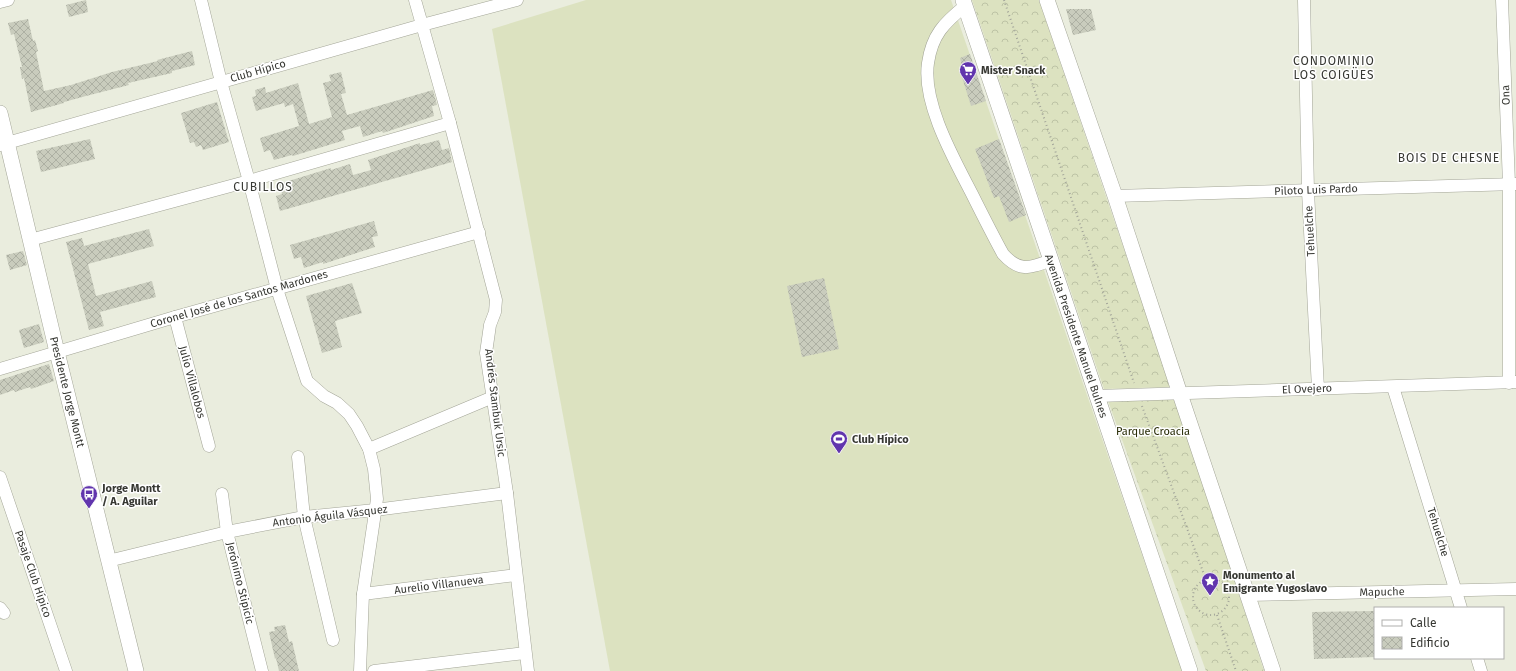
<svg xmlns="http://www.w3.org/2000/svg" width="1516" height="671" viewBox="0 0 1516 671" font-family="'Fira Sans',sans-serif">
<defs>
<pattern id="forest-crowns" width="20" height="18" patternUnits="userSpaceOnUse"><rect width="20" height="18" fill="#dce2c0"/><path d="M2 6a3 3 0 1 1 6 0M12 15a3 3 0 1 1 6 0" fill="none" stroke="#bdc3a5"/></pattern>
<pattern id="building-cross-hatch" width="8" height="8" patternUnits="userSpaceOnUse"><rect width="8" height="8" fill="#c9ccbd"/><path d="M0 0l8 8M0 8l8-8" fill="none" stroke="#adb0a3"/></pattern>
</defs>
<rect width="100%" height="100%" fill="#eaedde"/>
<path fill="#dce2c0" d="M586,0H951L1182,671H610L492,29Z"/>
<g fill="url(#forest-crowns)">
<path d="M972,0H1039L1171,387L1104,389Z"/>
<path d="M1176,398L1264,671H1206L1108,401Z"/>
</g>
<g fill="url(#building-cross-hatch)">
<path d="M86,0L88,12L69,17L66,5Z"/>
<path d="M1066,9H1091L1096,30L1073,35Z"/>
<path d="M28,19L33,41L35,40L38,51L36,52L44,91L71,85L112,72L158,61L157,60L192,51L195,65L172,71V73L128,83L129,85L86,96L64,102V103L31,112L24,78L22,79L20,67H22L14,34L11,35L8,23Z"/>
<path d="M970,54L986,101L971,106L961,74H964L960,58Z"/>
<path d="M341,72L346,93L341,94L347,115L433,90L437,105L432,106L434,116L383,133L382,131L363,137L360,126L342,131L345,140L293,156L292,155L274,160L270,150L264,152L260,138L299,126L293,104L285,107L284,103L256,111L252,97L256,96L255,90L265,87L266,93L298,83L309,124L332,117L323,83L331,81L329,75Z"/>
<path d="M217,102L229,142L203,150L201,145L196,147L194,142L190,143L181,113Z"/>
<path d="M90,139L95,159L41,172L36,151Z"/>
<path d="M999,139L1026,215L1009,222L999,196L994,198L975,149Z"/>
<path d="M439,140L442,150L449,148L452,162L280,211L276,196L282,194L279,184L331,168V170L350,164L353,175L371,170L368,160L420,143V145Z"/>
<path d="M374,221L378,236L372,237L375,247L323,264V262L304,268L301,257L294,259L290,245Z"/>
<path d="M149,229L154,246L88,264L96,296L152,281L156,297L100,312L104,326L89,330L66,242L82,238L84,246Z"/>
<path d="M23,251L27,265L10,270L6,255Z"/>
<path d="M824,278L839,349L802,357L787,286Z"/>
<path d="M352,283L362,313L335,321L342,347L322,353L306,296Z"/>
<path d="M39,324L44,342L24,348L19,330Z"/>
<path d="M49,364L54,381L31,389L30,387L15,392L14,390L0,395V380Z"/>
<path d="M1375,611V657L1314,659L1312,612Z"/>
<path d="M285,625L289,642L292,641L299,671H279L276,658L275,659L269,632L275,631L274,627Z"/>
</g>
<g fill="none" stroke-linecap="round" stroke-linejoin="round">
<g stroke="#a3a597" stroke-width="13">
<g id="minor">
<path d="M201,0L221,82L249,181L277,289L307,381L324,396L337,403L349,414L357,426L369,449L374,469L377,499L363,594L360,671"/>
<path d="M415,0L450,123L496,300L495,312L490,325L486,353L507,493L528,671"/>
<path d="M1304,0L1308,191L1318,389"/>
<path d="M1502,0L1509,184V383"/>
<path d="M0,2L8,0"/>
<path d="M965,6C944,23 932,35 928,63C922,103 954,159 972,194C982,214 992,234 1003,254C1020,273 1030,268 1051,260"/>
<path d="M0,145L422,25L517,0"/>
<path d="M1115,196L1516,184"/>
<path d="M30,240L249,181L450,123"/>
<path d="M175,317L209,446"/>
<path d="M0,369L175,317L479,232"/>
<path d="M1393,387L1461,608"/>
<path d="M1097,396L1516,382"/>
<path d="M369,449L493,397"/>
<path d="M298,457L304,517L333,640"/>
<path d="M0,477L66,671"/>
<path d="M222,494L227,532L262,671"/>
<path d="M108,561L227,532L304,517L375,510L507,493"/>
<path d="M363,594L516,575"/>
<path d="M1248,595L1516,589"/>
<path d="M0,608L4,613"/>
<path d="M1477,658L1481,671"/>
<path d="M374,671L525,653"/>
</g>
</g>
<g stroke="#a3a597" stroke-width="16">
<g id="major">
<path d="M963,0L1190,671"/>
<path d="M1047,0L1115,196L1180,394L1273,671"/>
<path d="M0,113L57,352L136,671"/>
</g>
</g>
<g stroke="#a3a59a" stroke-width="2" stroke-dasharray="1 3" stroke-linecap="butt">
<path d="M1004,0L1134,383"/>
<path d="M1142,406L1206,580"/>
<circle cx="1211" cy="597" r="18"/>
<path d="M1217,615L1236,671"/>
</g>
<use href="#minor" stroke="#fff" stroke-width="12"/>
<use href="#major" stroke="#fff" stroke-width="15"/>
</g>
<defs>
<g id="supermarket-pin" transform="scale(0.9)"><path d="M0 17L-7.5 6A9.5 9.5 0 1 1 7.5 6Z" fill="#6135ad" stroke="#fff"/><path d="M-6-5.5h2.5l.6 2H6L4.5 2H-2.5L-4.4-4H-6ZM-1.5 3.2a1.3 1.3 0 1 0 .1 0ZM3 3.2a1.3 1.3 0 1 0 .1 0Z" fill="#fff"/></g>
<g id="stadium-pin" transform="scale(0.9)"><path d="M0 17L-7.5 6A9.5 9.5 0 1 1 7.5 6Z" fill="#6135ad" stroke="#fff"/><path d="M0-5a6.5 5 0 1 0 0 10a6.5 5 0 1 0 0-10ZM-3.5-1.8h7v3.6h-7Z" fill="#fff"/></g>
<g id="bus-pin" transform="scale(0.9)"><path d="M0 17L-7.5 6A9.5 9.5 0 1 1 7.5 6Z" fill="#6135ad" stroke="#fff"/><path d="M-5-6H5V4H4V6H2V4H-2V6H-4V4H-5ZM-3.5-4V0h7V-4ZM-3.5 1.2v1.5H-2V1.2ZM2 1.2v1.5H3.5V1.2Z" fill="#fff"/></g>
<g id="sight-pin" transform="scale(0.9)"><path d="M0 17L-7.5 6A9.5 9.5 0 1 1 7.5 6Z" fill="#6135ad" stroke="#fff"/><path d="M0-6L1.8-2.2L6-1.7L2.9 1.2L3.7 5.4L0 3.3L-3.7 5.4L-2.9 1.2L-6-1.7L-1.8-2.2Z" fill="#fff"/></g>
</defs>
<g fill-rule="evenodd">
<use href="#supermarket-pin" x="968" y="70"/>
<use href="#stadium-pin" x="839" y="439"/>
<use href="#bus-pin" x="89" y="494"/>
<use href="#sight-pin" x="1210" y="581"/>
</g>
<g text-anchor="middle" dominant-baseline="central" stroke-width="3" stroke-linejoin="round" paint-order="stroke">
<g font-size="11" font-weight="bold" fill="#373833" stroke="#fff" text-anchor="start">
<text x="981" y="70">Mister Snack</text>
<text x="852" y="439">Club Hípico</text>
<text x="102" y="488">Jorge Montt<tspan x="102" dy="13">/ A. Aguilar</tspan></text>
<text x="1223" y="575">Monumento al<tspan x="1223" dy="13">Emigrante Yugoslavo</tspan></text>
</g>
<g font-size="11" fill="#373833" stroke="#fff">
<text transform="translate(258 71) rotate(-16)">Club Hípico</text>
<text transform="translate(1506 95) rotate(-92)">Ona</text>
<text transform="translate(1316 190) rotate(-2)">Piloto Luis Pardo</text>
<text transform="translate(1310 231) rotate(-93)">Tehuelche</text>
<text transform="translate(239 299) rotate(-16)">Coronel José de los Santos Mardones</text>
<text transform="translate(1076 336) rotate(71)">Avenida Presidente Manuel Bulnes</text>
<text transform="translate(192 382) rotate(75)">Julio Villalobos</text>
<text transform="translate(1307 389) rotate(-2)">El Ovejero</text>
<text transform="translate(67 392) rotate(76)">Presidente Jorge Montt</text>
<text transform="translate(495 403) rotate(83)">Andrés Stambuk Ursic</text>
<text transform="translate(330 516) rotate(-7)">Antonio Águila Vásquez</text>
<text transform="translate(1438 532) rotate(73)">Tehuelche</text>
<text transform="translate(33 574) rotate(71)">Pasaje Club Hípico</text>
<text transform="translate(240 583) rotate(76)">Jerónimo Stipicic</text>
<text transform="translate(439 585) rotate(-7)">Aurelio Villanueva</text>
<text transform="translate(1382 592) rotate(-1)">Mapuche</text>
</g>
<g font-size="11" fill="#282c06" stroke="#fff">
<text x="1153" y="431">Parque Croacia</text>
</g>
<g font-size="12" letter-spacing="1" fill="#373833" stroke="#fff">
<text x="1334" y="61">CONDOMINIO<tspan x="1334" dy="14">LOS COIGÜES</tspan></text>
<text x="1449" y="158">BOIS DE CHESNE</text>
<text x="263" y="187">CUBILLOS</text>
</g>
</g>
<rect x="1374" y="607" width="130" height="52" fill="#ffffff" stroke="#afafad"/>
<rect x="1382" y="620" width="20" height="6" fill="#ffffff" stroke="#afafad"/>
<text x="1410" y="627" font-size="12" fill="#373833">Calle</text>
<rect x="1382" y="637" width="20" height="12" fill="url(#building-cross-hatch)" stroke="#afafad"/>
<text x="1410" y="647" font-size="12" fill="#373833">Edificio</text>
</svg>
